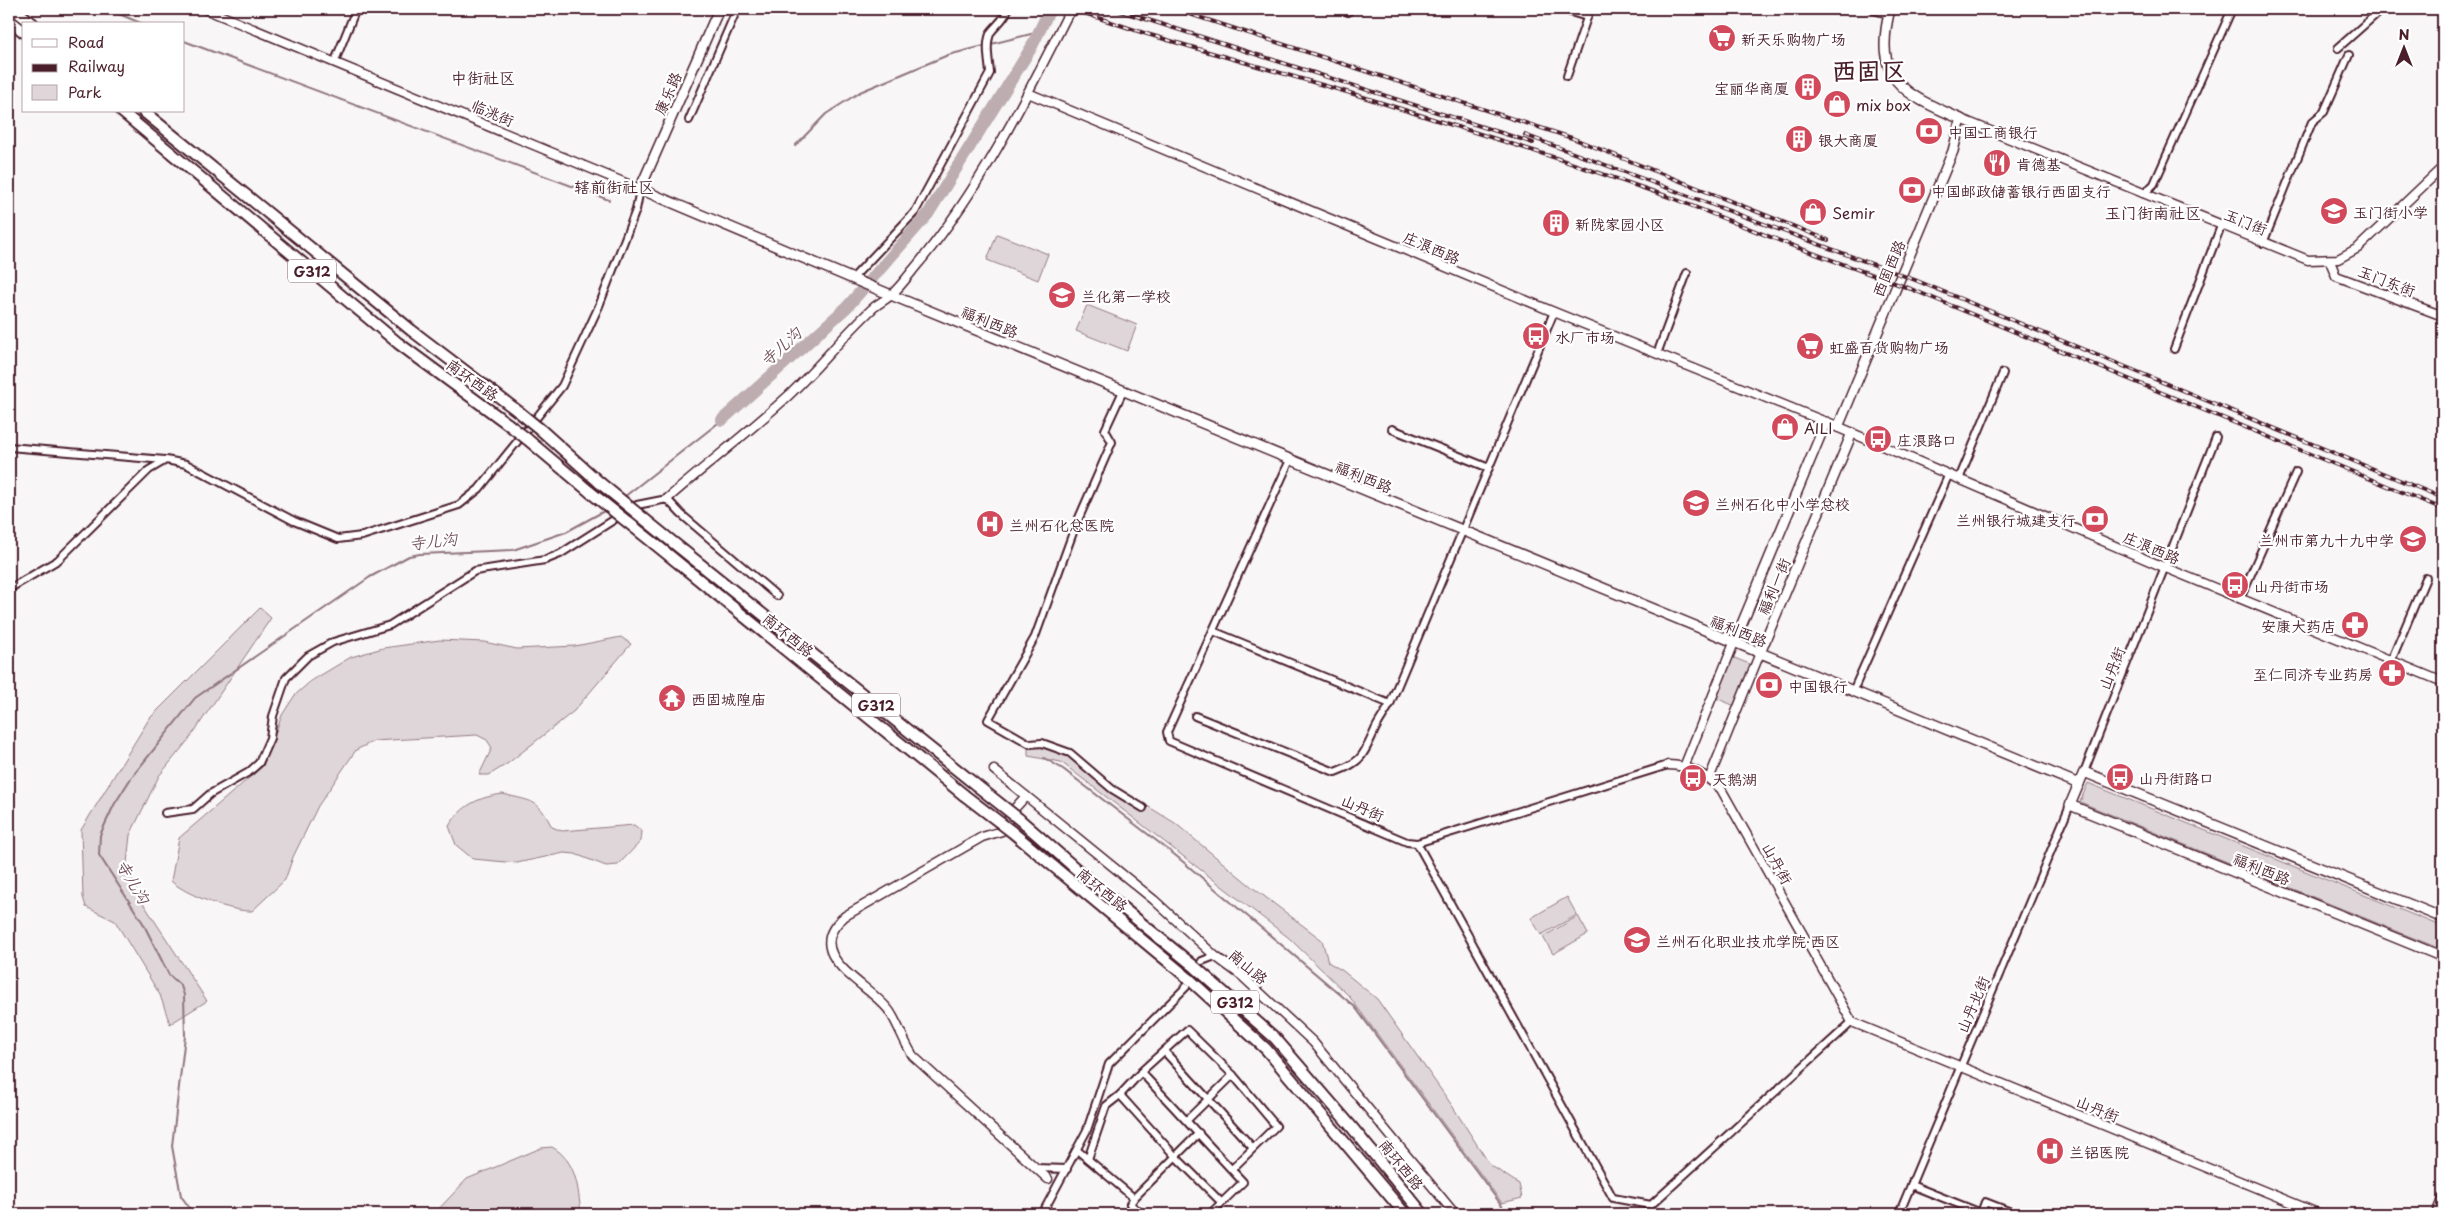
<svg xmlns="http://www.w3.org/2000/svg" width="2452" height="1223" viewBox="0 0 2452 1223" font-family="'Playpen Sans','LXGW WenKai TC',sans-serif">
<rect width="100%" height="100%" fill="#f8f6f7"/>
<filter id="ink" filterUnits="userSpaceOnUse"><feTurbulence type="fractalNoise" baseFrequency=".02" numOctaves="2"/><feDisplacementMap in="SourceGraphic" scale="10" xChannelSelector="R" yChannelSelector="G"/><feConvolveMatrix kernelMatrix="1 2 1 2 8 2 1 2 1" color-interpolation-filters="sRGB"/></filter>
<g filter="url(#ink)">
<g fill="#ded6d9" stroke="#947a82">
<path d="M997,234L1048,254L1038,280L987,260Z"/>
<path d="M1087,305L1137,325L1127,351L1076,331Z"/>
<path d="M260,608L271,618L190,738L159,776L130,835L127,863L139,897L207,1001L170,1024L160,995L115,921L86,907L83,897L81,830L149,719Z"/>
<path d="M621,637L631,644L574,711L507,764L489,775H479L492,748L487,740L477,735L374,741L356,750L318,806L293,857L285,880L252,911C232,912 186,895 171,881L179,838L263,766L282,715L295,695L311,681L351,657L383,648L440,640L484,642L517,649L575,646Z"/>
<path d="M1732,657L1752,665L1735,706L1716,698Z"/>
<path d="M1040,741L1056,744L1105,780L1175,823L1252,887L1322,940L1328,962L1343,971L1377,999L1451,1104L1490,1165L1519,1184L1522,1198L1502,1203L1349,996L1289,938L1061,762L1028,756V748Z"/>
<path d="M2088,783L2443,927V950L2080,802Z"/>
<path d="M503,794C533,802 537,798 552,827L562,831L634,825L642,831L641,841L618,865L606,866L575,854L564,853L517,863L473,859L456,845L449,826C462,805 479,797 503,794Z"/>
<path d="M1567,897L1577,915L1541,935L1531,918Z"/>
<path d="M1578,916L1588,934L1553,954L1543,937Z"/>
<path d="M552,1147C577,1161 578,1188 581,1214H434L467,1179L541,1148Z"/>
</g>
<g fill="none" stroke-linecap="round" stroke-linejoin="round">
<g stroke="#8f747b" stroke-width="2">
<path d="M107,9L143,24"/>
<path d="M184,41L609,200"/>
<path d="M795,146L826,114L860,92L948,55L1039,32"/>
<path d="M624,497L722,420"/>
<path d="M1044,758L1063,769L1175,855L1355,1007L1508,1214"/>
<path d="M194,1214L181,1196L172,1146L185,1036L184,995L181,986L169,975L143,923L99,855L100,835L114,805L131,778L195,698L370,577L409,556L420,554L513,550L566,532L606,510"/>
</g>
<path stroke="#bdadb0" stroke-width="12" d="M722,420L847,307L928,214L1031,48L1050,9"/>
<g stroke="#4a1f2b" stroke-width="10">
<g id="minor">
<path d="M1561,9L1587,17"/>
<path d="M1348,12L1349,9"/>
<path d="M2338,48L2382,9"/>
<path d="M335,61L356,9"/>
<path d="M1567,76L1590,9"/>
<path d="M689,120L737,9"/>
<path d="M2144,194L2154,184L2232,9"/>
<path d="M2263,243L2312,122L2324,112L2349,55"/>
<path d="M852,279L915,212L990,73C989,61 985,43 991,32C997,24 1005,19 1008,9"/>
<path d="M2174,349L2221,226"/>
<path d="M1657,354L1687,273"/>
<path d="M1123,391L1105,430L1112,442L1075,527L1035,637L988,720L1030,744L1042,743L1070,753L1112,789L1143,808"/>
<path d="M1392,429L1489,468"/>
<path d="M9,447L165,460"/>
<path d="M1290,460L1167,732L1169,741L1407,842L1417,843L1668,765"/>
<path d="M1959,479L2003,373"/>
<path d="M9,589L58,560L149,470L166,460L186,464L294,521L338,539L362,536L459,505L479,489L562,386L599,306L636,210L640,189"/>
<path d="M2240,599L2296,472"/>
<path d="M1213,631L1390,704"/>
<path d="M2391,661L2426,578"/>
<path d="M1853,691L1949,474"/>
<path d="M1195,716L1335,772C1362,762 1363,756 1374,732C1378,722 1385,714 1390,704L1554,312"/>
<path d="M2084,772L2216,437"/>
<path d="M165,813L193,809L210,794L249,772L259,763L270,738L273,716L286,678L308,656L333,642L390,625L475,571L545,560L560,554L637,505L667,499L681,514L777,596"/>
<path d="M1417,843L1613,1198L1651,1205L1852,1022"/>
<path d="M1202,961L1215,956"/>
<path d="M1164,1051L1253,1148"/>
<path d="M1141,1072L1243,1182L1210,1214"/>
<path d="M1120,1095L1176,1157L1221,1202"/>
<path d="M1187,1120L1233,1075"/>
<path d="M1077,1150L1134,1198L1199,1133"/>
<path d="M1088,1159L1106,1106L1120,1095L1144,1069L1187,1030L1233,1075L1276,1126L1232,1169"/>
<path d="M1036,1168L1067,1169"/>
<path d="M1911,1185L1981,1213L1985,1202L2016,1214"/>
<path d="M1134,1198L1130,1204L1142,1214"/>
<path d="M1042,1214L1087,1130L1109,1064L1186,987"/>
<path d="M1899,1214L2070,805"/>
</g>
</g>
<g stroke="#4a1f2b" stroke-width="11">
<g id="tertiary">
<path d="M205,9L640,189"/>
<path d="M1873,9L1889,14"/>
<path d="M1028,93L1554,312L1826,422"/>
<path d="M1961,119L2308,260L2338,259L2358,248L2443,167"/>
<path d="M2330,261L2336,276L2443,316"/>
<path d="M1852,433L2166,568L2443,682"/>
<path d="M667,499C707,464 749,432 788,396C817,369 842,337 872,309C877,304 884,301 890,296C898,289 906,279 913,270C977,195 1023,104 1067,16L1074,9"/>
<path d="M1668,765C1689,765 1705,775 1721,789L1852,1022L2320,1214"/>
<path d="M1684,767L1734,643"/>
<path d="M994,770L1154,900L1215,956L1242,976L1313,1042L1455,1214"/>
<path d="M1709,779L1760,653"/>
<path d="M1026,796L1015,808L1002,831L982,837L845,916C797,956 873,985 890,1012C899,1026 904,1042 913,1056L1048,1179"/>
<path d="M2436,1214L2443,1197"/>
</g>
</g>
<g stroke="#4a1f2b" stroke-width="12">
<g id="secondary">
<path d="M719,9L640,189L891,295L2079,784"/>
<path d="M1838,427L1953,151L1961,119C1904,94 1872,81 1890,9"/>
<path d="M1734,643L1826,422L1852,433L1760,653"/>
<path d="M2443,918L2084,772L2070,805L2443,957"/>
</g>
</g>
<g stroke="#4a1f2b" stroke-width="14">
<g id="trunk">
<path d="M14,9L33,24"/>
<path d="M9,20L24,32"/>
<path d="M121,111L398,343L508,424"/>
<path d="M143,111L411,330L519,412"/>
<path d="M541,430L600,483"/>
<path d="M527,439L590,492"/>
<path d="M665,536L976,785"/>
<path d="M655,544L964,795"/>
<path d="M1019,819L1091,882L1195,967L1275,1038L1350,1125L1423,1214"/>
<path d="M1011,831L1188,978L1266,1049L1405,1214"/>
</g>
</g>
<use href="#minor" stroke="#fff" stroke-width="6"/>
<use href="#tertiary" stroke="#fff" stroke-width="8"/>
<use href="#secondary" stroke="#fff" stroke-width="9"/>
<use href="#trunk" stroke="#fff" stroke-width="10"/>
<g stroke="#4a1f2b" stroke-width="4">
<g id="rail">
<path d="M1072,9L1147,34L1357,95L1556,158L1672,198L1788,244L1911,289L2443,509"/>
<path d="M1114,9L1533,143"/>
<path d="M1174,9L1572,138L1828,240"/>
<path d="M1525,135L1915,280L2443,498"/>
</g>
</g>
<use href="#rail" stroke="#fff" stroke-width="2" stroke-dasharray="5.5" stroke-linecap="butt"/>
<g stroke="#4a1f2b" stroke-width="14" stroke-linecap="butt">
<g id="trunk-bridge">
<path d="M519,412L541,430"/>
<path d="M508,424L527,439"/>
<path d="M600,483L665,536"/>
<path d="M590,492L655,544"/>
<path d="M976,785L1019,819"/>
<path d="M964,795L1011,831"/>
</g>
</g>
<use href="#trunk-bridge" stroke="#fff" stroke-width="10"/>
</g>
</g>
<defs>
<g id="supermarket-disc" transform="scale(1.4375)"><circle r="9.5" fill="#d1495b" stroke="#fff"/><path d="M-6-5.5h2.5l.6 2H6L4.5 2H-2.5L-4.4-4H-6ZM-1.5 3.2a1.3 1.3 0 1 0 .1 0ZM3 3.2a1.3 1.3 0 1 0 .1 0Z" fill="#fff"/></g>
<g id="building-disc" transform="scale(1.4375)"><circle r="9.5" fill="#d1495b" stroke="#fff"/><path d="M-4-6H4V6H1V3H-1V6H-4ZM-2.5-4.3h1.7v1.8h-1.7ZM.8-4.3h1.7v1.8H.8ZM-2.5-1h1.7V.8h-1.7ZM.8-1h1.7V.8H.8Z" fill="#fff"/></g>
<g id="shop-disc" transform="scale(1.4375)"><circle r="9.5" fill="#d1495b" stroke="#fff"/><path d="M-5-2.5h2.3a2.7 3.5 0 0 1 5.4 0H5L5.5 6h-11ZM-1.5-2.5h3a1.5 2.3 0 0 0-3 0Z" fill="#fff"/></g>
<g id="bank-disc" transform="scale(1.4375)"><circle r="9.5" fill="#d1495b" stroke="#fff"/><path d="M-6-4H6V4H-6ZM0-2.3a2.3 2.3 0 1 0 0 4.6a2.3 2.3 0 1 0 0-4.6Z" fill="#fff"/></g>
<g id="restaurant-disc" transform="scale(1.4375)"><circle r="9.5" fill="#d1495b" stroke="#fff"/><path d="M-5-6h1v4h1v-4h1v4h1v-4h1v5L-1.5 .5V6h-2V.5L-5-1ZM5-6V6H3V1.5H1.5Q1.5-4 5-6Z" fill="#fff"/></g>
<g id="school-disc" transform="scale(1.4375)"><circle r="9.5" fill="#d1495b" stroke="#fff"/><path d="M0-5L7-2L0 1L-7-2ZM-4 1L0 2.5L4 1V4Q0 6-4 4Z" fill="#fff"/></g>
<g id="bus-disc" transform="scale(1.4375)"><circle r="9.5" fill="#d1495b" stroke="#fff"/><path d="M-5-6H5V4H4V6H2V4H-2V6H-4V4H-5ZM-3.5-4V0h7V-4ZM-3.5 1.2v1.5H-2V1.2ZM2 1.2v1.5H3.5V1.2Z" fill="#fff"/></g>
<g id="hospital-disc" transform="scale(1.4375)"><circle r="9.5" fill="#d1495b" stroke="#fff"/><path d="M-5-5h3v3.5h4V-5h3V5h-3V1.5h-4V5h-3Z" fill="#fff"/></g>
<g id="pharmacy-disc" transform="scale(1.4375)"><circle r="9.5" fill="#d1495b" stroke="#fff"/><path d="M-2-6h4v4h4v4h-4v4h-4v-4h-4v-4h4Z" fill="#fff"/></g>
<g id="temple-disc" transform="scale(1.4375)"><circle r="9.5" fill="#d1495b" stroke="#fff"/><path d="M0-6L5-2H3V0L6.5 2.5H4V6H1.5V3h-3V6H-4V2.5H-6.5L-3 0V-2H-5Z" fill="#fff"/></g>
<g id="university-disc" transform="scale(1.4375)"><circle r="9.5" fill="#d1495b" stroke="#fff"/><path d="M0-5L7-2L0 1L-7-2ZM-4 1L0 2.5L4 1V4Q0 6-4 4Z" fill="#fff"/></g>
</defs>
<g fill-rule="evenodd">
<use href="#supermarket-disc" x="1722" y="38"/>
<use href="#building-disc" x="1808" y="87"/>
<use href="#shop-disc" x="1837" y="104"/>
<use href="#bank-disc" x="1929" y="131"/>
<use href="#building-disc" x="1799" y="139"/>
<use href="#restaurant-disc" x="1997" y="163"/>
<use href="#bank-disc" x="1912" y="190"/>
<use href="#school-disc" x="2334" y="211"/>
<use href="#shop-disc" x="1813" y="212"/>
<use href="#building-disc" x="1556" y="223"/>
<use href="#school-disc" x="1062" y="295"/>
<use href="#bus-disc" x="1536" y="336"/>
<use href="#supermarket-disc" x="1810" y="346"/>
<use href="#shop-disc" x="1785" y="427"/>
<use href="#bus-disc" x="1878" y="439"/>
<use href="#school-disc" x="1696" y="503"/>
<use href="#bank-disc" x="2095" y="519"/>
<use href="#hospital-disc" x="990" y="524"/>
<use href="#school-disc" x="2413" y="539"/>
<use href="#bus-disc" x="2235" y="585"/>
<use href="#pharmacy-disc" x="2355" y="625"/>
<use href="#pharmacy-disc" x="2392" y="673"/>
<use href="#bank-disc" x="1769" y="685"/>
<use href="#temple-disc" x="672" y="698"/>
<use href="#bus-disc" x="2120" y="777"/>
<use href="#bus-disc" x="1693" y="778"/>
<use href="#university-disc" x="1637" y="940"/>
<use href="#hospital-disc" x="2050" y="1151"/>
</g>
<g text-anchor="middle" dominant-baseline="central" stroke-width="4.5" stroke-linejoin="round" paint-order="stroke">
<g fill="#fff" stroke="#80626b" stroke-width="1">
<rect x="288" y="259.5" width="48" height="23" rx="4"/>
<rect x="852" y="693.5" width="48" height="23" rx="4"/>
<rect x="1211" y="990.5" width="48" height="23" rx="4"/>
</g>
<g font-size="14" font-weight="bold" fill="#4a1f2b">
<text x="312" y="271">G312</text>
<text x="876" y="705">G312</text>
<text x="1235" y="1002">G312</text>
</g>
<g font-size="15" fill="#4a1f2b" stroke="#fff" text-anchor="start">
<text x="1741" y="38">新天乐购物广场</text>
<text x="1789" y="87" text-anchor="end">宝丽华商厦</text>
<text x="1856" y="104">mix box</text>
<text x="1948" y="131">中国工商银行</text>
<text x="1818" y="139">银大商厦</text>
<text x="2016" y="163">肯德基</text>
<text x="1931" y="190">中国邮政储蓄银行西固支行</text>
<text x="2353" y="211">玉门街小学</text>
<text x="1832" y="212">Semir</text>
<text x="1575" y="223">新陇家园小区</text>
<text x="1081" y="295">兰化第一学校</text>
<text x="1555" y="336">水厂市场</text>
<text x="1829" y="346">虹盛百货购物广场</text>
<text x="1804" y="427">AILI</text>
<text x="1897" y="439">庄浪路口</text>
<text x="1715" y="503">兰州石化中小学总校</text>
<text x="2076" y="519" text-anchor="end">兰州银行城建支行</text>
<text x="1009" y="524">兰州石化总医院</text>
<text x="2394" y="539" text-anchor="end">兰州市第九十九中学</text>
<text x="2254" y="585">山丹街市场</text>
<text x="2336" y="625" text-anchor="end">安康大药店</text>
<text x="2373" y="673" text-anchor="end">至仁同济专业药房</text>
<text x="1788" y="685">中国银行</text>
<text x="691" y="698">西固城隍庙</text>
<text x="2139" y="777">山丹街路口</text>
<text x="1712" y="778">天鹅湖</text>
<text x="1656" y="940">兰州石化职业技术学院·西区</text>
<text x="2069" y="1151">兰铝医院</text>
</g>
<g font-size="15" fill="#4a1f2b" stroke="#fff">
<text transform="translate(667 93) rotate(-66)">康乐路</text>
<text transform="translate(493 112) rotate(23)">临洮街</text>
<text transform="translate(2246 221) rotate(22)">玉门街</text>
<text transform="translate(1432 247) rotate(23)">庄浪西路</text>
<text transform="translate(1888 268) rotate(-67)">西固西路</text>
<text transform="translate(2387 280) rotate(21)">玉门东街</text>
<text transform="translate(990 321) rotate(22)">福利西路</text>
<text transform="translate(473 379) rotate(36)">南环西路</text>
<text transform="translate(1364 476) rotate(22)">福利西路</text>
<text transform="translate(2152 547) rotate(23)">庄浪西路</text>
<text transform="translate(1773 586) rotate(-67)">福利一街</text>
<text transform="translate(1739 630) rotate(22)">福利西路</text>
<text transform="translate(789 634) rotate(39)">南环西路</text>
<text transform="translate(2111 668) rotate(-68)">山丹街</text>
<text transform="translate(1363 807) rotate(23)">山丹街</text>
<text transform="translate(1778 863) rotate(61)">山丹街</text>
<text transform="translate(2262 868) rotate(22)">福利西路</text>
<text transform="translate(1103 889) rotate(39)">南环西路</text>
<text transform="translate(1249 966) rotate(40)">南山路</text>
<text transform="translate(1972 1004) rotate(-67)">山丹北街</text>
<text transform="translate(2098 1108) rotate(22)">山丹街</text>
<text transform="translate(1402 1164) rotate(51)">南环西路</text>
</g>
<g font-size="16" fill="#4a1f2b" stroke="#fff">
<text x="483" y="77">中街社区</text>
<text x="614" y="186">辖前街社区</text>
<text x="2153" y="212">玉门街南社区</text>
</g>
<g font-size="16" font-style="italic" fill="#72515a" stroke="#fff">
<text transform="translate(780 346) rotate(-42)">寺儿沟</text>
<text transform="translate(433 540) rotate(-6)">寺儿沟</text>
<text transform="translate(134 881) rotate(59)">寺儿沟</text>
</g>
<g font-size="25" font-weight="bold" fill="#4a1f2b" stroke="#fff">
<text x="1869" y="70">西固区</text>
</g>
</g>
<rect width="2452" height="1223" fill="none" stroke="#fff" stroke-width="30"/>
<rect x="15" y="15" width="2422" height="1193" fill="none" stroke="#4a1f2b" stroke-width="2" filter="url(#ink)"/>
<rect x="22" y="22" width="162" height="90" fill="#ffffff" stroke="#b7a5aa"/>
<rect x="32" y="39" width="25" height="8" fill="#ffffff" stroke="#b7a5aa"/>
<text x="68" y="48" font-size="15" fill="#4a1f2b">Road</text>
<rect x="32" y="64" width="25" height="8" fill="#4a1f2b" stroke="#b7a5aa"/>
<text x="68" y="72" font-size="15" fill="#4a1f2b">Railway</text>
<rect x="32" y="85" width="25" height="15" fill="#ded6d9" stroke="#b7a5aa"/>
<text x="68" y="98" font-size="15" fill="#4a1f2b">Park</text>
<g transform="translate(2404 48)" stroke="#ffffff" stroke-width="4" paint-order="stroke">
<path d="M0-4L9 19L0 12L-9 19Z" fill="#4a1f2b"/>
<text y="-8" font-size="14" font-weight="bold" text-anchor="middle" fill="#4a1f2b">N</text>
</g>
</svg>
